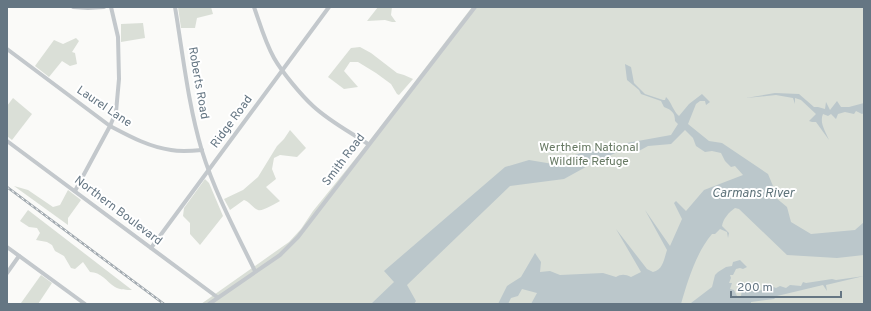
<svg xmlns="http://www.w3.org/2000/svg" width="871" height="311" viewBox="0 0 871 311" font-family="Overpass,sans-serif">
<rect width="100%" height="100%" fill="#fafaf8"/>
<g fill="#dadfd7">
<path d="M178,7H211L213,14L197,18L195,28H181Z"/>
<path d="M378,7H392L391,15L396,22H392L385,20L367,21Z"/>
<path d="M472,7H864V304H201L289,242L301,229L313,211L360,153Z"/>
<path d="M143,23L145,38L121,42V24Z"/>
<path d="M76,38L79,41L72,52L75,53L77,64L70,66L62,61L49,77L35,66L54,40L63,44Z"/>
<path d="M360,47L371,53L397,73L404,75L413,79L399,95L397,94L391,84L376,73L358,62H350L344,71L358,87L344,89L328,77L351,48Z"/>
<path d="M13,98L32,114L12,140L7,136V106Z"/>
<path d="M290,130L306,148L297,157L280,155L274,158L272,169L276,179L266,187L280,201C276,203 262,212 258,210C253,208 250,202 244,200L230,210L224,199L243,190L258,177L277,146L284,139Z"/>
<path d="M205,179L209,183L223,216L200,245L190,234V223L183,216L184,208Z"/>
<path d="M14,186L28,190L53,207L60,205L68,190L81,200L68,218V225Z"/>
<path d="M28,210L132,290C127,290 120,290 115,287C106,281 101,272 90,272L83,262L75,269L71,268L64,256L55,251L52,245L47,242L36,240L40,233L37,228L29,227L20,221Z"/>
<path d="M41,275L52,283L38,304H23L21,303Z"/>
</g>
<g fill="#bbc7cb">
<path d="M625,64L631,67L634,83L645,94L663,100H665L666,97C672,103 673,111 679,116L689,104L702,94L710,102L706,105L705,101H700L696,104L688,124L709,141L722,143L768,174L773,186L775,197L787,207L791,222L811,234L855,230L864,222V255L837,258L787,255L739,209L735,208C729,212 723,219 722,226L729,233L728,238L727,232L720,229L715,234H712C696,253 688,280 681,304L691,303L712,287L715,275L718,272L726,267L732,266L733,262L740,260L747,267L743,269L740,268L736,269L733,275H730L731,278L729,283H732L730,289L734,290L737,296H741L742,289L746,287L751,291L765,290C769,286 772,286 776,288L780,286L786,288L790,285L801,286L803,282L806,283L832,279L836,280L864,276L826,285L827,291L823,285L777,296L774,299L751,302V304H531L537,293L522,289L518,296L511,298L508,304H498L507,286L521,277L535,253L541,262L540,272L550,271L560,275L603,273L616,277C621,274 625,274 631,277L641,272L616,229L647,269L653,272C663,270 664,259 667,250L645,210L670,246L682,219L674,203L676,201L686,211L704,190L743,175L735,166L731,167L725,161L721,153L712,151L705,152L696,146L693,138L685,130L671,144L648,146L637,152L622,150L593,163L564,179L510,186L407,285L416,301L414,304H371L394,282L384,271L505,167L529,160L553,164L588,150L671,135L678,124L675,121C675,113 672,110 664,107L661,101L641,94L639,90L627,80Z"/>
<path d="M775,93L799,94L814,107H818L825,109L826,102L830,110L837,101L841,107H849L864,103V113L862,114L856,111L854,114L845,112L838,114L836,119L831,114L828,116L823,114C819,123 826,132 829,140L816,122H812L809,121L816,114L801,100L795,98V104L793,98L776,95L746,98Z"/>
</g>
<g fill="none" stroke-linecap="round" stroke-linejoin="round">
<g stroke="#c3c8cc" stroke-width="4">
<path d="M73,7L88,8L104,7"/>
<path d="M175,7C183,55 188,104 202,151C215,193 236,232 255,271"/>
<path d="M254,7C260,24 265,42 274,58C282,72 301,95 313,106C329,121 350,132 368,144"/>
<path d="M7,49L110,126C129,136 149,147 171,150C181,152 192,151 202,150"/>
<path d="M7,141L217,297"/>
<path d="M75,191L110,126L116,112L119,79L118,37L111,7"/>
<path d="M7,247L85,304"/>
<path d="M151,248L329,7"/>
<path d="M7,273L19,256"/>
<path d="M209,304L280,255L298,237L475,7"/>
</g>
<g stroke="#a2aab0" stroke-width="2.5">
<path id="rail" d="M7,187L164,304"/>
</g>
<use href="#rail" stroke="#fff" stroke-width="1" stroke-dasharray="3" stroke-linecap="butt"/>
</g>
<g text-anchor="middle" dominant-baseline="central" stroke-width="4" stroke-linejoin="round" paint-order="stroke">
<g font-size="12" fill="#657683" stroke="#fff">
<text transform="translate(198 83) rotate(80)">Roberts Road</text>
<text transform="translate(104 107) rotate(34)">Laurel Lane</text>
<text transform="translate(232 122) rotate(-54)">Ridge Road</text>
<text transform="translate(344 160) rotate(-53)">Smith Road</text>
<text transform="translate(118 211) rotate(37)">Northern Boulevard</text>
</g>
<g font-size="12" fill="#687a64" stroke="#fff">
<text x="589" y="148">Wertheim National<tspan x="589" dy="14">Wildlife Refuge</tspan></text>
</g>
<g font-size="13" font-style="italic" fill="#60757c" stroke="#fff">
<text x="753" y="194">Carmans River</text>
</g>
</g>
<rect width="871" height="311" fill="none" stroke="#657683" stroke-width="16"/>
<path d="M731 291v6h110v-6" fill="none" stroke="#657683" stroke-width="2"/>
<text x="737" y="291" font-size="12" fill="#657683" stroke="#ffffff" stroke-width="3" paint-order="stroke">200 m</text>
</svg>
